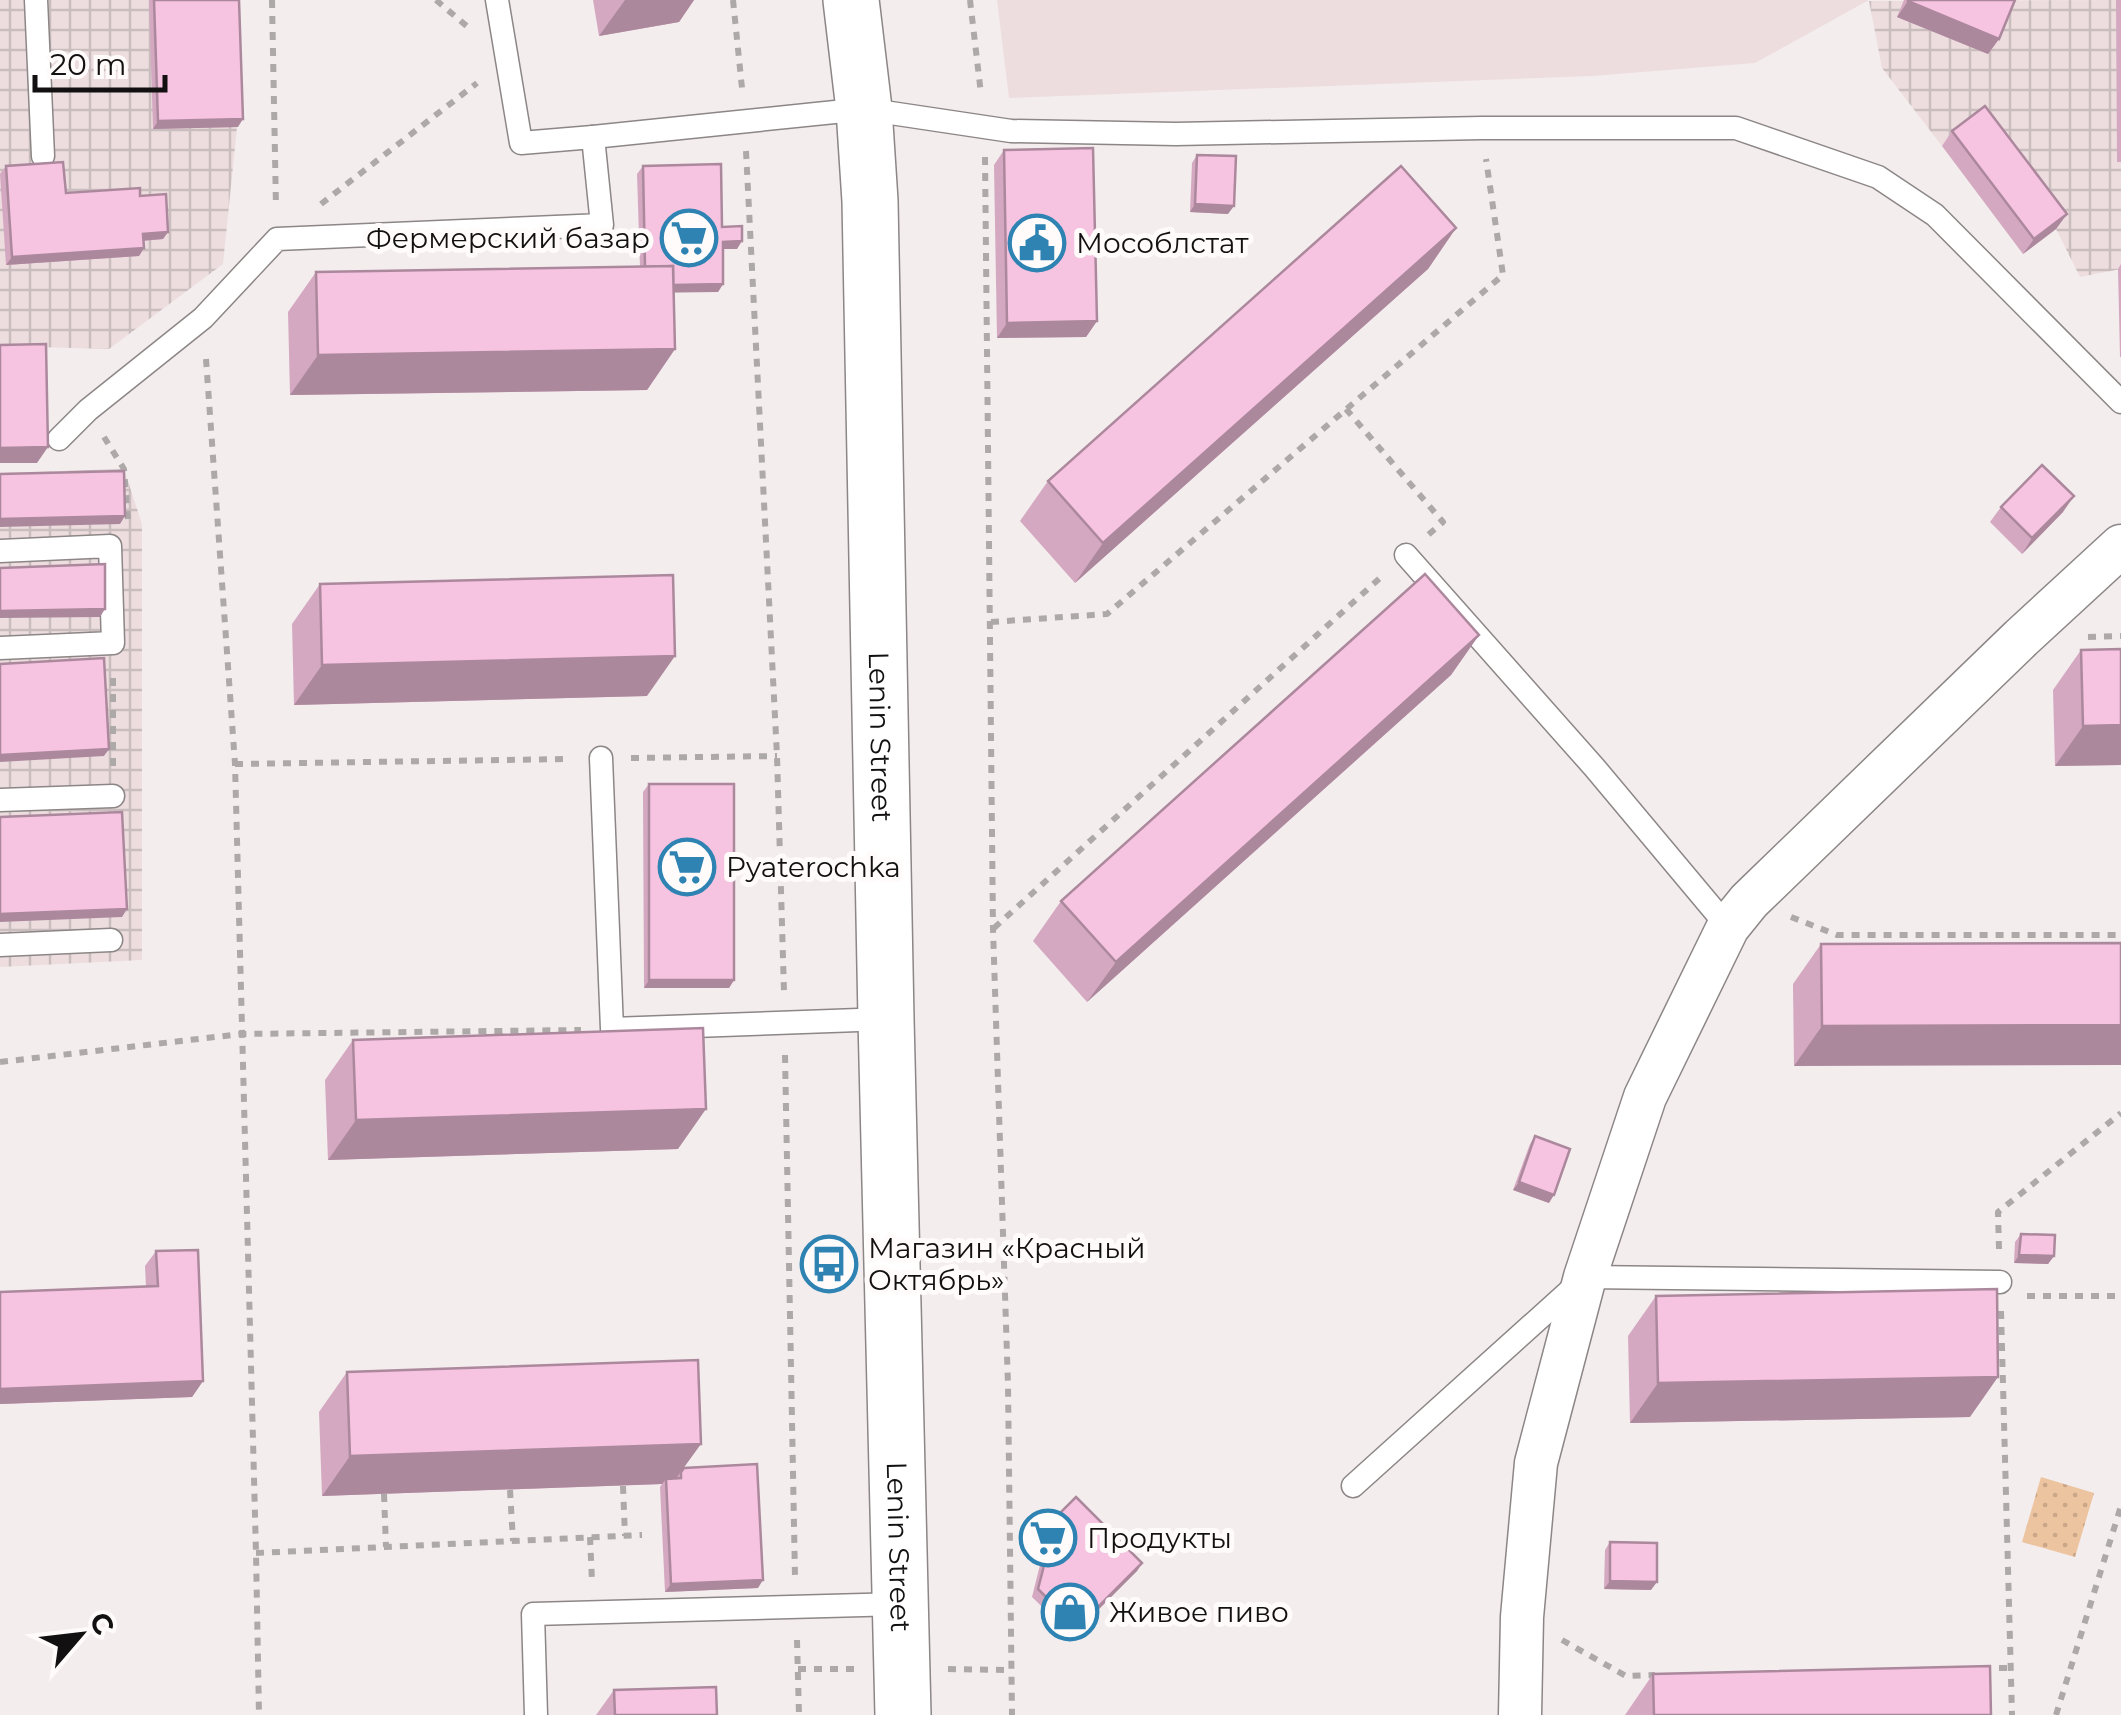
<svg xmlns="http://www.w3.org/2000/svg" width="2121" height="1715" viewBox="0 0 2121 1715" font-family="Montserrat,sans-serif">
<defs>
<pattern id="industrial-grid" width="8" height="8" patternUnits="userSpaceOnUse" patternTransform="scale(2.5)"><rect width="8" height="8" fill="#eddddf"/><path d="M0 4h8M4 0v8" fill="none" stroke="#cabdbe"/></pattern>
<pattern id="green-dots" width="8" height="8" patternUnits="userSpaceOnUse" patternTransform="scale(2.5)"><rect width="8" height="8" fill="#edc4a0"/><path d="M2 2h.1M6 6h.1" fill="none" stroke="#caa789" stroke-width="1.8" stroke-linecap="round"/></pattern>
</defs>
<rect width="100%" height="100%" fill="#f4eded"/>
<path fill="#eddddf" d="M997,0H1869L1755,63L1592,76L1009,98Z"/>
<g fill="url(#industrial-grid)">
<path d="M0,0H234L237,127L223,264L109,349L0,346Z"/>
<path d="M2121,0V269L2080,277L2056,229L1974,122L1942,146L1882,68L1869,1Z"/>
<path d="M124,469L142,524V960L0,967V473Z"/>
</g>
<path fill="url(#green-dots)" d="M2041,1477L2094,1493L2075,1557L2022,1542Z"/>
<g fill="none" stroke-linecap="round" stroke-linejoin="round">
<g stroke="#8c8686" stroke-width="25">
<g id="service">
<path d="M36,0L43,156"/>
<path d="M497,0L521,143L593,137"/>
<path d="M59,439L88,410L203,318L277,239L602,225L593,137L864,109L1011,131L1176,134L1482,128H1736L1878,177L1935,215L2121,402"/>
<path d="M0,551L110,546L113,643L0,648"/>
<path d="M1406,555L1594,767L1728,927"/>
<path d="M601,758L612,1029L886,1019"/>
<path d="M0,800L113,796"/>
<path d="M0,945L111,940"/>
<path d="M1353,1486L1585,1277L2000,1282"/>
<path d="M536,1715L533,1614L900,1604"/>
</g>
</g>
<g stroke="#8c8686" stroke-width="45">
<path id="minor" d="M1520,1715L1522,1617L1536,1463L1585,1277L1645,1097L1728,927L1749,901L2021,638L2121,546"/>
</g>
<g stroke="#8c8686" stroke-width="58">
<g id="secondary">
<path id="s1" d="M851,0L864,109L870,201L886,1019L903,1715"/>
</g>
</g>
<g stroke="#aea9a9" stroke-width="6" stroke-dasharray="8 8" stroke-linecap="butt">
<path d="M272,0L276,207"/>
<path d="M436,0L469,28"/>
<path d="M733,0L742,88"/>
<path d="M970,0L981,94"/>
<path d="M746,151L777,756L784,992"/>
<path d="M985,157L993,929L1008,1385L1012,1715"/>
<path d="M321,204L477,83"/>
<path d="M206,359L235,764L256,1553L259,1715"/>
<path d="M1346,409L1443,522L1428,535"/>
<path d="M104,437L124,469L128,519"/>
<path d="M991,622L1107,614L1503,275L1486,159"/>
<path d="M2088,637L2121,636"/>
<path d="M631,758L777,756"/>
<path d="M235,764L569,759"/>
<path d="M113,766V674"/>
<path d="M1791,917L1837,935H2121"/>
<path d="M994,928L1381,577"/>
<path d="M785,1055L795,1577"/>
<path d="M0,1062L241,1034L581,1030"/>
<path d="M1999,1249L1998,1212L2121,1113"/>
<path d="M2027,1296H2121"/>
<path d="M2001,1311L2012,1715"/>
<path d="M623,1486L625,1536"/>
<path d="M510,1490L513,1541"/>
<path d="M384,1494L386,1547"/>
<path d="M590,1537L592,1581"/>
<path d="M256,1553L642,1535"/>
<path d="M797,1640L799,1715"/>
<path d="M1562,1640L1626,1676L1655,1675"/>
<path d="M1983,1668H2010"/>
<path d="M798,1669H855"/>
<path d="M948,1669L1011,1670"/>
<path d="M2056,1715L2121,1506"/>
</g>
<use href="#service" stroke="#fff" stroke-width="22"/>
<use href="#minor" stroke="#fff" stroke-width="42"/>
<use href="#secondary" stroke="#fff" stroke-width="55"/>
</g>
<g fill="#d4a8c1">
<path d="M149,0H239L238,127L153,129Z"/>
<path d="M593,0H694L679,22L599,36Z"/>
<path d="M1904,0H2015L1999,39L1988,54L1897,17Z"/>
<path d="M2116,0H2121V162H2117Z"/>
<path d="M1952,131L2067,214L2056,229L2023,254L1942,146Z"/>
<path d="M1004,150L1097,321L1086,337L997,338L994,165Z"/>
<path d="M1197,155L1228,214L1190,212L1192,163Z"/>
<path d="M6,166L66,193L140,196L168,232L163,239L144,241V248L139,256L6,265L0,174Z"/>
<path d="M643,166L722,227L737,249H723V284L718,292H674L675,349L647,390L290,395L288,312L316,272L640,267L637,174Z"/>
<path d="M1456,228L1428,269L1075,583L1020,521L1048,481Z"/>
<path d="M2121,264V357H2120L2118,269Z"/>
<path d="M2001,507L2063,512L2022,554L1990,522Z"/>
<path d="M320,584L647,696L294,705L292,624Z"/>
<path d="M1479,635L1451,675L1087,1002L1033,941L1061,901Z"/>
<path d="M2081,650L2121,765L2055,766L2053,690Z"/>
<path d="M649,784L734,980L729,988H644L643,792Z"/>
<path d="M2121,943L1794,1066L1793,984L1821,944Z"/>
<path d="M353,1040L678,1149L328,1160L325,1080Z"/>
<path d="M1535,1136L1549,1203L1513,1190L1530,1144Z"/>
<path d="M2021,1234L2054,1256L2048,1264L2014,1263L2015,1242Z"/>
<path d="M156,1251L203,1381L192,1397L0,1404V1292L146,1287L145,1266Z"/>
<path d="M1656,1296L1970,1417L1630,1423L1628,1336Z"/>
<path d="M347,1372L684,1468L758,1588L665,1592L660,1487L662,1484L322,1496L319,1412Z"/>
<path d="M1038,1535L1142,1563L1137,1571L1072,1636L1032,1597L1043,1553L1033,1543Z"/>
<path d="M1610,1542L1651,1590L1604,1589L1605,1550Z"/>
<path d="M1653,1674L1991,1715H1625Z"/>
<path d="M614,1690L717,1715H596Z"/>
</g>
<g fill="#ac889d">
<path d="M625,0H694L679,22L599,36Z"/>
<path d="M1908,1L1999,39L1988,54L1897,17Z"/>
<path d="M243,119L238,127L153,129L158,121Z"/>
<path d="M1195,204L1234,206L1228,214L1190,212Z"/>
<path d="M2067,214L2056,229L2023,254L2034,239Z"/>
<path d="M1456,228L1428,269L1075,583L1103,543Z"/>
<path d="M168,232L163,239L138,241L143,234Z"/>
<path d="M742,241L737,249H717L723,242Z"/>
<path d="M144,248L139,256L6,265L12,257Z"/>
<path d="M723,284L718,292L640,293L646,285Z"/>
<path d="M1097,321L1086,337L997,338L1007,323Z"/>
<path d="M675,349L647,390L290,395L318,355Z"/>
<path d="M48,447L37,463H0V448Z"/>
<path d="M2074,496L2063,512L2022,554L2032,538Z"/>
<path d="M125,516L120,524L0,527V519Z"/>
<path d="M105,609L100,617L0,618V611Z"/>
<path d="M1479,635L1451,675L1087,1002L1116,962Z"/>
<path d="M675,656L647,696L294,705L322,665Z"/>
<path d="M2121,725V765L2055,766L2083,726Z"/>
<path d="M109,749L104,756L0,762V755Z"/>
<path d="M127,909L122,917L0,922V914Z"/>
<path d="M649,980H734L729,988H644Z"/>
<path d="M2121,1025V1065L1794,1066L1822,1026Z"/>
<path d="M706,1109L678,1149L328,1160L356,1120Z"/>
<path d="M1519,1182L1554,1195L1549,1203L1513,1190Z"/>
<path d="M2019,1255L2054,1256L2048,1264L2014,1263Z"/>
<path d="M1998,1377L1970,1417L1630,1423L1658,1383Z"/>
<path d="M203,1381L192,1397L0,1404V1389Z"/>
<path d="M701,1444L672,1484L666,1479L662,1484L322,1496L350,1456Z"/>
<path d="M1142,1563L1137,1571L1072,1636L1077,1628Z"/>
<path d="M763,1580L758,1588L665,1592L671,1584Z"/>
<path d="M1610,1581L1657,1582L1651,1590L1604,1589Z"/>
</g>
<g fill="#f6c3e0" stroke="#ac889d" stroke-width="2.5">
<path d="M154,0H239L243,119L158,121Z"/>
<path d="M1908,0H2015L1999,39L1908,1Z"/>
<path d="M1985,106L2067,214L2034,239L1952,131Z"/>
<path d="M1093,148L1097,321L1007,323L1004,150Z"/>
<path d="M1197,155L1236,156L1234,206L1195,204Z"/>
<path d="M63,162L66,193L140,188V196L166,194L168,232L143,234L144,248L12,257L6,166Z"/>
<path d="M721,164L722,227L742,226V241L723,242V284L673,285V266L645,267L643,166Z"/>
<path d="M1401,166L1456,228L1103,543L1048,481Z"/>
<path d="M673,266L675,349L318,355L316,272Z"/>
<path d="M46,344L48,447L0,448V345Z"/>
<path d="M2042,465L2074,496L2032,538L2001,507Z"/>
<path d="M124,471L125,516L0,519V474Z"/>
<path d="M105,564V609L0,611V568Z"/>
<path d="M1425,574L1479,635L1116,962L1061,901Z"/>
<path d="M673,575L675,656L322,665L320,584Z"/>
<path d="M2121,649V725L2083,726L2081,650Z"/>
<path d="M104,658L109,749L0,755V664Z"/>
<rect x="649" y="784" width="85" height="196"/>
<path d="M122,812L127,909L0,914V817Z"/>
<path d="M2121,943V1025L1822,1026L1821,944Z"/>
<path d="M703,1028L706,1109L356,1120L353,1040Z"/>
<path d="M1535,1136L1570,1149L1554,1195L1519,1182Z"/>
<path d="M2021,1234L2055,1235L2054,1256L2019,1255Z"/>
<path d="M198,1250L203,1381L0,1389V1292L158,1286L156,1251Z"/>
<path d="M1997,1289L1998,1377L1658,1383L1656,1296Z"/>
<path d="M698,1360L701,1444L350,1456L347,1372Z"/>
<path d="M757,1464L763,1580L671,1584L666,1479L681,1478V1472L684,1468Z"/>
<path d="M1076,1497L1142,1563L1077,1628L1038,1589L1049,1546L1038,1535Z"/>
<path d="M1610,1542L1657,1543V1582L1610,1581Z"/>
<path d="M1990,1666L1991,1715H1654L1653,1674Z"/>
<path d="M716,1687L717,1715H615L614,1690Z"/>
</g>
<defs>
<g id="supermarket-ring" transform="scale(2.875)"><circle r="9.5" fill="#fffbfb" stroke="#2f83b3" stroke-width="1.5"/><path d="M-6-5.5h2.5l.6 2H6L4.5 2H-2.5L-4.4-4H-6ZM-1.5 3.2a1.3 1.3 0 1 0 .1 0ZM3 3.2a1.3 1.3 0 1 0 .1 0Z" fill="#2f83b3"/></g>
<g id="civic-ring" transform="scale(2.875)"><circle r="9.5" fill="#fffbfb" stroke="#2f83b3" stroke-width="1.5"/><path d="M-.6-6.5H3V-4.5H.6V-3L4-1V1h2V6H-6V1h2V-1L-.6-3ZM-1.2 2.5V6h2.4V2.5Z" fill="#2f83b3"/></g>
<g id="bus-ring" transform="scale(2.875)"><circle r="9.5" fill="#fffbfb" stroke="#2f83b3" stroke-width="1.5"/><path d="M-5-6H5V4H4V6H2V4H-2V6H-4V4H-5ZM-3.5-4V0h7V-4ZM-3.5 1.2v1.5H-2V1.2ZM2 1.2v1.5H3.5V1.2Z" fill="#2f83b3"/></g>
<g id="shop-ring" transform="scale(2.875)"><circle r="9.5" fill="#fffbfb" stroke="#2f83b3" stroke-width="1.5"/><path d="M-5-2.5h2.3a2.7 3.5 0 0 1 5.4 0H5L5.5 6h-11ZM-1.5-2.5h3a1.5 2.3 0 0 0-3 0Z" fill="#2f83b3"/></g>
</defs>
<g fill-rule="evenodd">
<use href="#supermarket-ring" x="689" y="238"/>
<use href="#civic-ring" x="1037" y="243"/>
<use href="#supermarket-ring" x="687" y="867"/>
<use href="#bus-ring" x="829" y="1264"/>
<use href="#supermarket-ring" x="1048" y="1538"/>
<use href="#shop-ring" x="1070" y="1612"/>
</g>
<g text-anchor="middle" dominant-baseline="central" stroke-width="10" stroke-linejoin="round" paint-order="stroke">
<g font-size="28" fill="#121010" stroke="#fffbfb" text-anchor="start">
<text x="650" y="238" text-anchor="end">Фермерский базар</text>
<text x="1076" y="243">Мособлстат</text>
<text x="726" y="867">Pyaterochka</text>
<text x="868" y="1248">Магазин «Красный<tspan x="868" dy="32">Октябрь»</tspan></text>
<text x="1087" y="1538">Продукты</text>
<text x="1109" y="1612">Живое пиво</text>
</g>
<g font-size="28" fill="#121010" stroke="#fffbfb">
<text stroke="none"><textPath href="#s1" startOffset="738">Lenin Street</textPath></text>
<text stroke="none"><textPath href="#s1" startOffset="1548">Lenin Street</textPath></text>
</g>
</g>
<g transform="translate(80 1635) rotate(62)" stroke="#fffbfb" stroke-width="8" paint-order="stroke">
<path d="M0-8L18 38L0 25L-18 38Z" fill="#121010"/>
<text y="-15" font-size="28" font-weight="bold" text-anchor="middle" fill="#121010">С</text>
</g>
<path d="M35 75v15h130v-15" fill="none" stroke="#121010" stroke-width="5"/>
<text x="50" y="75" font-size="30" fill="#121010" stroke="#fffbfb" stroke-width="8" paint-order="stroke">20 m</text>
</svg>
